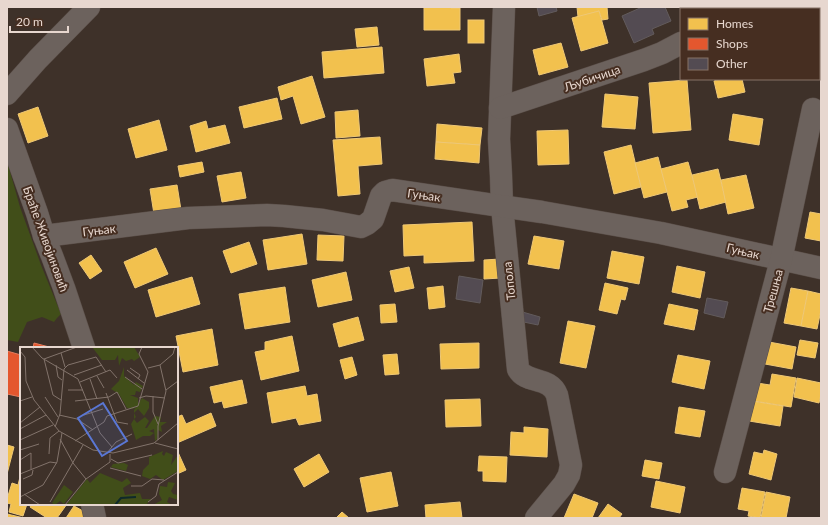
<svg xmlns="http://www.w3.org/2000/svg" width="828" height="525" viewBox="0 0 828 525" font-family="Lato,sans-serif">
<rect width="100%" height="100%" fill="#3e3129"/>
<path fill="#414e19" d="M7,161L20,207L41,265L61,314L57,318L54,322L42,317L27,322L18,342L7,340Z"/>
<g fill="#f2c14e" stroke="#efc875">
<path d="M424,7H451V8H460V30H424Z"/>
<path d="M577,7H607L608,19L602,20L599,11L578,17Z"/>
<path d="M599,11L608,43L581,51L572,18Z"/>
<rect x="468" y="20" width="16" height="23"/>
<path d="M377,27L379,45L357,47L355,29Z"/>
<path d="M821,28V55L819,51V29Z"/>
<path d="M561,43L568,67L539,75L533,50Z"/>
<path d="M382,47L384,73L324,78L322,52Z"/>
<path d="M459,54L461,72L453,73L455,83L427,86L424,59Z"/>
<path d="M312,76L325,117L301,124L293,96L281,100L278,87Z"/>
<path d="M721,79H742L745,92L718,98L714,81Z"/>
<path d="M687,80L691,130L653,133L649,83Z"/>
<path d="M605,94L638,97L635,129L602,127Z"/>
<path d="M277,98L282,119L244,128L239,107Z"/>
<path d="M38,107L48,136L28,143L18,114Z"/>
<path d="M358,110L360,136L336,138L335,112Z"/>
<path d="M733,114L763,119L759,145L729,140Z"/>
<path d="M159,120L167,150L136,158L128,129Z"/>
<path d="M206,121L208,129L225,125L230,143L196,152L190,126Z"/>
<path d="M437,124L482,128L480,145L436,142Z"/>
<path d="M568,130L569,164L538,165L537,131Z"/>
<path d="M380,137L382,164L358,166L360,194L338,196L333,140Z"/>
<path d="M436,142L480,145L479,163L435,159Z"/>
<path d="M631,145L641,187L614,194L604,152Z"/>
<path d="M658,157L667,192L644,198L635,163Z"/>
<path d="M202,162L204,172L180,177L178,166Z"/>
<path d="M688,162L698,197L686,200L688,207L672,211L661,169Z"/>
<path d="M718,169L726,202L700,209L692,175Z"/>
<path d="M241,172L246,198L222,202L217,176Z"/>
<path d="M746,175L754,208L728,214L721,180Z"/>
<path d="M177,185L181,210L154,214L150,189Z"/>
<path d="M810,212L821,214V241L805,238Z"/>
<path d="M472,222L474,261L424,263V255L404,256L403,225Z"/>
<path d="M302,234L307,264L268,270L263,240Z"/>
<path d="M318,235L344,236L343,261L317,260Z"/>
<path d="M534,236L564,241L559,269L528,264Z"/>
<path d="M249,242L257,264L231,273L223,251Z"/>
<path d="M156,248L168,274L135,288L124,262Z"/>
<path d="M612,251L644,257L639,284L607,278Z"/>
<path d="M91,255L102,271L90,279L79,263Z"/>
<path d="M500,259L501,278L484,279V260Z"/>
<path d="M677,266L705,272L700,298L672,292Z"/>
<path d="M409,267L414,288L395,292L390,271Z"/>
<path d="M346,272L352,300L318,307L312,280Z"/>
<path d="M192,277L200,304L156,317L148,290Z"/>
<path d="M605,283L628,288L625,300L621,299L617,314L599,310Z"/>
<path d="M443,286L445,307L429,309L427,288Z"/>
<path d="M285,287L290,322L245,329L239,294Z"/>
<path d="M791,288L808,291L801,326L784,323Z"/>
<path d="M808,291L821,294V310L817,329L801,326Z"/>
<path d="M395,304L397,322L381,323L380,305Z"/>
<path d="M669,304L698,310L694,330L664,324Z"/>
<path d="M358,317L364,340L339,347L333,324Z"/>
<path d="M568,321L595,326L586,368L560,363Z"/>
<path d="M212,329L218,365L183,372L176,336Z"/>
<path d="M292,336L299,371L261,380L255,352L265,350V342Z"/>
<path d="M800,340L818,343L815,358L797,355Z"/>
<path d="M769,342L796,347L792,369L765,364Z"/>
<path d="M479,343V368L441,369L440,344Z"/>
<path d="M397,354L399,374L385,375L383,355Z"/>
<path d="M678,355L710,361L704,389L672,382Z"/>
<path d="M352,357L357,375L345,379L340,360Z"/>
<path d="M772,374L796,378L791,407L754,401L757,383L770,385Z"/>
<path d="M797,378L821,383V394L819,403L794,397Z"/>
<path d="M242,380L247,403L224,408L222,401L214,403L210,387Z"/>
<path d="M305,386L307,396L317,394L321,421L299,425L296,418L272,423L267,393Z"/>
<path d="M480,399L481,426L446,427L445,400Z"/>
<path d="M752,401L783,406L780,426L749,421Z"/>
<path d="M679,407L705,411L700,437L675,433Z"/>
<path d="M211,413L216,426L177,443V417L182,415L186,424Z"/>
<path d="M524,427L548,429L547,457L510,455L511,432L524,433Z"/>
<path d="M7,445L14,447L7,474Z"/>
<path d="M177,450L186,470L177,474Z"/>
<path d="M764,450L777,454L771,480L749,474L754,452L763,454Z"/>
<path d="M319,454L329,472L304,487L294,469Z"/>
<path d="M479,456L507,457L506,482L483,481V471H478Z"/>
<path d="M645,460L662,463L659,479L642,476Z"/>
<path d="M391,472L398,506L367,512L360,478Z"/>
<path d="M21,473V504H27L23,516L9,512L11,504L7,503V499L12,483L18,485Z"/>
<path d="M656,481L685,487L680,513L651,507Z"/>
<path d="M742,488L765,492L760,518L748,516L749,511L738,509Z"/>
<path d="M766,492L790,497L786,518H761Z"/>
<path d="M574,494L598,503L592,518H564Z"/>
<path d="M460,502L462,518H426L425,505Z"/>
<path d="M32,504H67L57,518H47L30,507Z"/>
<path d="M608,504L622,514L619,518H598Z"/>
<path d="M74,506L92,516L91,518H66Z"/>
<path d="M342,512L349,518H336Z"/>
<path d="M7,514L24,518H7Z"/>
</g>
<g fill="#e4572e" stroke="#e57d5e">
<path d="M34,343L53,348H33Z"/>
<path d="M7,351L21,355V397L7,394Z"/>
</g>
<g fill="#534b52" stroke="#625b5c">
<path d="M537,7H556L557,11L539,16Z"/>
<path d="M640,7H665L671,21L652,29L654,34L634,43L622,16L640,8Z"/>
<path d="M459,276L483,280L480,303L456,299Z"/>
<path d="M707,298L728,302L724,318L704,313Z"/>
<path d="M519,311L540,317L538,325L519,321Z"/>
</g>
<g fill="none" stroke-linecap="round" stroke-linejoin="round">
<g stroke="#5a4e48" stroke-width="23">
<g id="minor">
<path d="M504,7L499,139L501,176L502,206L518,369C526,384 550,376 557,395L571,465L569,475L564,484L536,518"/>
<path d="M745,9L749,7"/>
<path d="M7,94L38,59L89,7"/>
<path d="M500,108L644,60L662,53L681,43"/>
<path d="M7,129L37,213L44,236L52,256L64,288L84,348"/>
<path d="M44,236L188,218L267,215L284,216L323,220L361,227L367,224L373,219L381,196L385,192L392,190L542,212L661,233L821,268"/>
<path d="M725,472L781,260L813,109"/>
<path d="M92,504L95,518"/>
</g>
</g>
<use href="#minor" stroke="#6c625d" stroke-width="22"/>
</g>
<g text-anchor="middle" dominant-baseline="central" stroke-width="4" stroke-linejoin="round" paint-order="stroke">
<g font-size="12" fill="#e7d7cf" stroke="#462e21">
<text transform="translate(592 78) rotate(-19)">Љубичица</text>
<text transform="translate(424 195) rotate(8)">Гуњак</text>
<text transform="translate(99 230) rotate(-7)">Гуњак</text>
<text transform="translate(46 239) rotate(70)">Браће Живојиновић</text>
<text transform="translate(743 251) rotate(13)">Гуњак</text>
<text transform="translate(509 281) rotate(-96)">Топола</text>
<text transform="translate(773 291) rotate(-75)">Трешња</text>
</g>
</g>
<g transform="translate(20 347)">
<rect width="158" height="158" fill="#3e3129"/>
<path d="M72,0H114L120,10L114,14L112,12L106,14L102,11L99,19L98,8L95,13H82ZM104,20V29L114,38L116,35L123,39L120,45L116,44L115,48H110L118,51V58L113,62L107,61L99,47L91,42L99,34ZM122,51L129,55V61L124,69L118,62L114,66L116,70L114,72V63ZM135,69L141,70L140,75H147L141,79L142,85L138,83L137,92L135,94L134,82L129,84L134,86L130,89H123L116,93L111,77L114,72L117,76L125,70L129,74L125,81H127ZM143,104L142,107L144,109L146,105L153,108L151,118L158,108V124L143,133L136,128L130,132L122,129L123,123L129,117V110ZM104,116L108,118L106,124L91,120L93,117ZM80,126L102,135L107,131L111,136L103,141L105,148L120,146L122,152H131L126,158H46L67,132L70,136ZM148,135L155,136L151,144L153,147L158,148V153L149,150L147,155L152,158H133L142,153L139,147L140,139L147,140ZM44,138L53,145L44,157L40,154L35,158L32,156Z" fill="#414e19"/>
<path fill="none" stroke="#0f292b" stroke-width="2" d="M95,158L101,151L116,150"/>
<path fill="none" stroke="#82736b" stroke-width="1" d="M12,0L22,11L58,32L80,86L92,100M0,4L5,10L6,34L14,53L39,84L73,103L93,106L134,96L158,76M41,6L45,20M24,12L33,48L41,53M24,12L57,0M36,18L38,30L42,33M110,21L120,28L118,32M128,21L140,18M44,22L48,18L76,10L86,25M107,23L124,36M54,28L82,18M77,29L84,41M105,30L122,42M70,32L77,52M60,35L90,23L97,31M48,43H63M146,43L158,34M86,46L97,75L108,77M133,49V65L138,77M25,50L38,70M119,51L126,49L145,51M0,54L12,50M55,54L89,50L97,45L106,62M39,68L57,72L73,83M64,68L83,62M0,76L20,60M35,80L40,67L44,22M0,82L26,68M40,92L53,116L66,132M0,93L33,78M138,93V79L146,44L140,18L153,7L155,0M55,94L84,75L87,69L118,59L128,25L119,7L122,0M135,96L158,102M0,103L19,97M87,106L96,95L112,87M29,107L30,91L39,84M91,112L98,116L132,108M0,113L11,106V122M90,121L121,129M0,127L30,115L37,116M3,132L12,128L13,123M111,139H122L132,132L144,133M4,147L20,158M0,150L23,138L37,115L42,86M30,155L63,98M128,155L136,149L139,137L158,125M45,158L66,132L90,115V107"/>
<path fill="#5a77d5" fill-opacity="0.15" stroke="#5a77d5" stroke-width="2" d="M83,56L107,94L82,109L58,71Z"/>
<rect width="158" height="158" fill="none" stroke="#e7d7cf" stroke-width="2"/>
</g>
<rect width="828" height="525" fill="none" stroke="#e7d7cf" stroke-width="16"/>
<rect x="680" y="8" width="140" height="72" fill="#462e21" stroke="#867267"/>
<rect x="688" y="18" width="20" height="12" fill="#f2c14e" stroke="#867267"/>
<text x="716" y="28" font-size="12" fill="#e7d7cf">Homes</text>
<rect x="688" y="38" width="20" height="12" fill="#e4572e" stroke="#867267"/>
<text x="716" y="48" font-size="12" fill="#e7d7cf">Shops</text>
<rect x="688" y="58" width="20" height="12" fill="#534b52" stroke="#867267"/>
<text x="716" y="68" font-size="12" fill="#e7d7cf">Other</text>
<path d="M10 26v6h58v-6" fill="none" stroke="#e7d7cf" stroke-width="2"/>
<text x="16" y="26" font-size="12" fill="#e7d7cf" stroke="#462e21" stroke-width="3" paint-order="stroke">20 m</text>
</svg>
